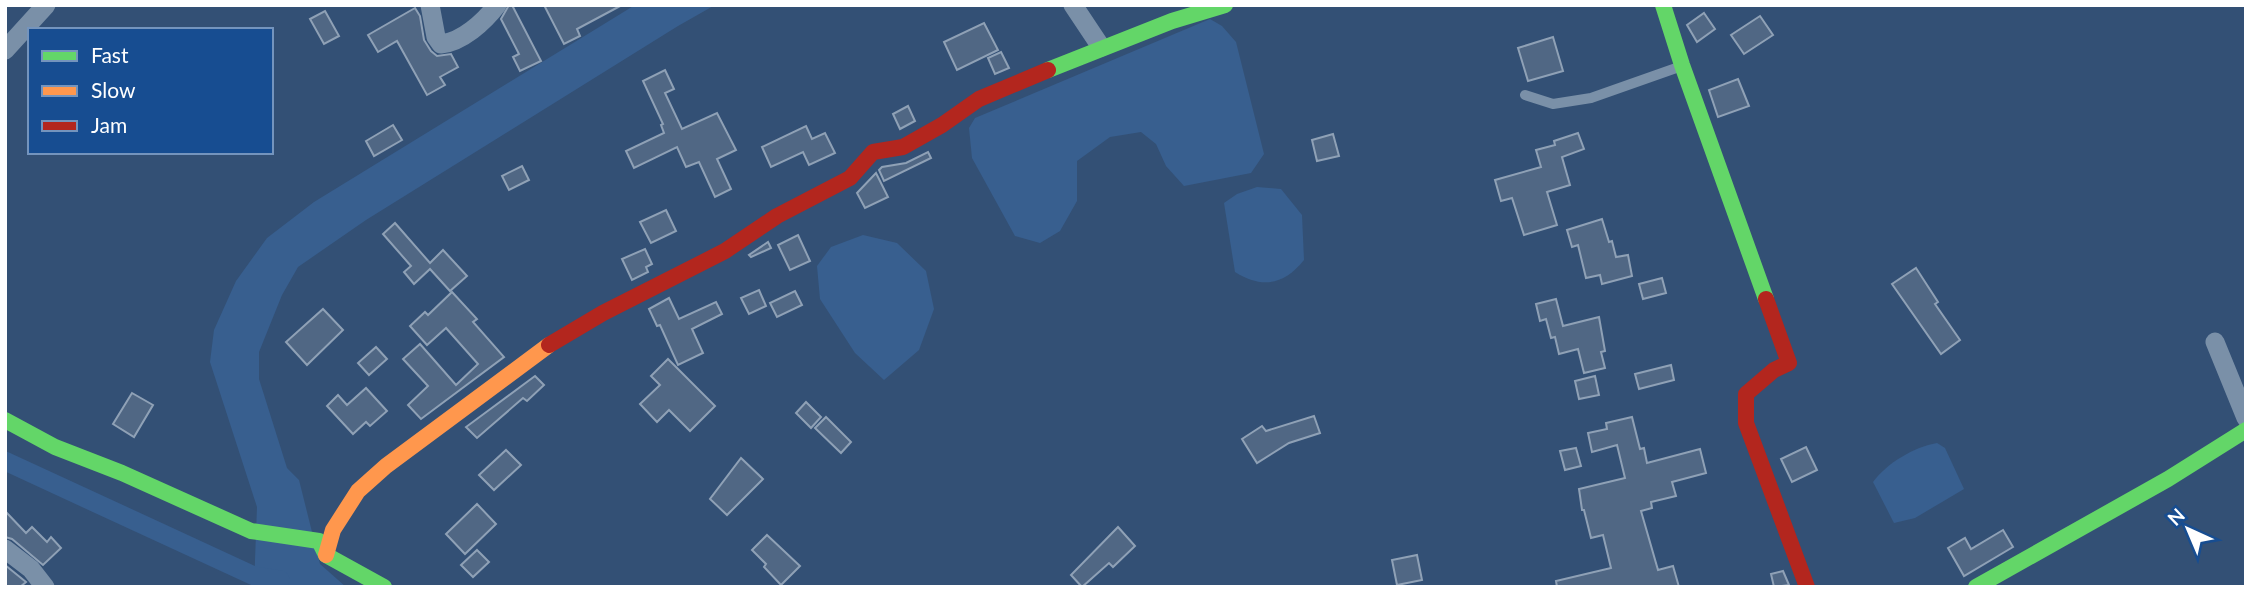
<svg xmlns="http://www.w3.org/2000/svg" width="2251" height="592" viewBox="0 0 2251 592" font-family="Lato,sans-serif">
<rect width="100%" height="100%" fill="#335075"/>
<g fill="#385f8f">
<path d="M635,5H715L678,26L366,220L298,267L282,295L259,352V379L287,468L299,480L320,564L346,587H254L257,507L210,362L214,330L236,281L267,238L314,202Z"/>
<path d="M1210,19L1222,26L1236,42L1264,154L1251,173L1184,186L1166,166L1156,144L1141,132L1110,137L1077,161V201L1060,231L1040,243L1015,236L972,158L969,128L975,118Z"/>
<path d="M1257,187L1281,189L1302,215L1304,260C1284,285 1262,289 1235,272L1224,203L1237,194Z"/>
<path d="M863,235L897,243L926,271L934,309L919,350L884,380L855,353L820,299L817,266L831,247Z"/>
<path d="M1937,443L1945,448L1964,489L1915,518L1894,523L1873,482C1887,463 1914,447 1937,443Z"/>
</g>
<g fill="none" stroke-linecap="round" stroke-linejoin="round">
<path stroke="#385f8f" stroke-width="19" d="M5,461L254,576L280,580"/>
</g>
<g fill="#506784" stroke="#8fa1b6" stroke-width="2">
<path d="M509,5H512L541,61L520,71L513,57L519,54L501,19Z"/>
<path d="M544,5H622L577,29L580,36L564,44Z"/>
<path d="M415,8L420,16L424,40L431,51L437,56L451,54L458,67L440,77L445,85L427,95L397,41L378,52L368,35Z"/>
<path d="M325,11L339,36L324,44L310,19Z"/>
<path d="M1704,13L1715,29L1697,42L1687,25Z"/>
<path d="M1760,16L1773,35L1744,54L1731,35Z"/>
<path d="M984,23L998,50L957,70L944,42Z"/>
<path d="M1553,37L1563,71L1528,81L1518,48Z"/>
<path d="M1001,52L1009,68L995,74L988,58Z"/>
<path d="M665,70L674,89L665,93L682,129L717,113L736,150L717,159L731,189L715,197L699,162L686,167L677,147L634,168L626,151L664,133L661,125L663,124L643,81Z"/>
<path d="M1738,79L1749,106L1718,117L1709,90Z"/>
<path d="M908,106L915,121L900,129L893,114Z"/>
<path d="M393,125L402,140L374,156L366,141Z"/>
<path d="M806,126L812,139L825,133L835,153L809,165L803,152L771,167L762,147Z"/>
<path d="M1578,133L1584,149L1562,157L1570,185L1547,192L1557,225L1524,235L1512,198L1501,201L1495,180L1541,167L1536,150L1555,145L1554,141Z"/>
<path d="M1333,134L1339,156L1317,161L1312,140Z"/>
<path d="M928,152L931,158L884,181L879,170L882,167L906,163Z"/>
<path d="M522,166L529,180L509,190L502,176Z"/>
<path d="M876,173L888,197L865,208L857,193Z"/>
<path d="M666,210L676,231L651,243L640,222Z"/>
<path d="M1602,219L1609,242L1612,241L1616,257L1628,255L1632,276L1602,284L1600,275L1586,278L1578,245L1572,247L1567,230Z"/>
<path d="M395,223L430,263L443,250L467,276L450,291L430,269L414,284L404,272L411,266L383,234Z"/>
<path d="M798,235L810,261L790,270L778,245Z"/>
<path d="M768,242L771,248L751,257L749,255Z"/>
<path d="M645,249L652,264L646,267L648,272L632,280L622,259Z"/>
<path d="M1916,268L1938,302L1935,304L1960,340L1941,354L1892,284Z"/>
<path d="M1662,278L1666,293L1643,299L1639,284Z"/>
<path d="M759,290L766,306L749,314L741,298Z"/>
<path d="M795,291L802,305L777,317L770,303Z"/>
<path d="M452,292L477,319L473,322L504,357L421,419L408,405L428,386L403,359L420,344L456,385L478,364L446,328L427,345L410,326L425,312L428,315Z"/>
<path d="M669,298L679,319L716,302L722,314L692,329L703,353L678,365L660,325L657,326L649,309Z"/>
<path d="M1556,299L1563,326L1599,317L1605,351L1601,352L1605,368L1584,373L1578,349L1559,354L1555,337L1551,338L1546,319L1540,321L1536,304Z"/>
<path d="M323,309L343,330L307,365L286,342Z"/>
<path d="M376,347L387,359L369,375L358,363Z"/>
<path d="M668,359L715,406L690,431L669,410L657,422L640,404L660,385L651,376Z"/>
<path d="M1671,365L1674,380L1639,389L1635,374Z"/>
<path d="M535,376L544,385L527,401L523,398L477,438L466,427Z"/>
<path d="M1595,376L1599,395L1579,399L1575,381Z"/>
<path d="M366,388L387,411L370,426L366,422L353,434L327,406L338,395L347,405Z"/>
<path d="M132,393L153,405L134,437L113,424Z"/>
<path d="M806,402L821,417L811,428L796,413Z"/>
<path d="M1314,416L1320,433L1289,443L1257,463L1242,439L1262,426L1266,431Z"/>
<path d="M826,417L851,442L841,453L815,428Z"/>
<path d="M1632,417L1640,449L1644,448L1647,463L1700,449L1706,473L1672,482L1676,496L1651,502L1652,508L1641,511L1658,570L1673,566L1679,587H1557L1556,581L1611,568L1603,535L1591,538L1584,510H1582L1579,489L1625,478L1617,445L1592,452L1588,433L1607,429L1606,423Z"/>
<path d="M1806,447L1817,470L1792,482L1781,459Z"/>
<path d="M1576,448L1581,466L1565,470L1560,451Z"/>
<path d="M506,450L521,465L494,490L479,475Z"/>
<path d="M741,458L763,479L727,515L710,499Z"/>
<path d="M477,504L496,524L465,554L446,534Z"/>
<path d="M5,511L26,533L32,527L47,542L51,537L61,548L43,565L12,539L5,537Z"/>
<path d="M1118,527L1135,546L1113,567L1109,563L1082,587L1071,575Z"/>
<path d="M2003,530L2013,547L1964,576L1948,548L1965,538L1971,549Z"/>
<path d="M767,535L800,566L781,585L764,567L766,564L752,550Z"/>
<path d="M477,550L489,562L473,577L461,565Z"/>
<path d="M1417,555L1422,580L1397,585L1392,560Z"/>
<path d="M5,565L26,582L20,587H5Z"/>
<path d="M1783,571L1789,585L1774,587L1771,574Z"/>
</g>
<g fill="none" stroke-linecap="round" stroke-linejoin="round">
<path stroke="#7a90a8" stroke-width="10" d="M1525,95L1553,104L1591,98L1679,67"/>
<g stroke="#7a90a8" stroke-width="19">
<path d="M430,5L436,37L441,44C462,42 484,22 497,5"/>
<path d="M1073,5L1101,47"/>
<path d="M5,50L46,5"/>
<path d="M2215,342L2246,418"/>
<path d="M5,549L31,569L45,587"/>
</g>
<g stroke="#63d668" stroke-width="16">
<path d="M1663,5L1682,65L1766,299"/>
<path d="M1048,70L1172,21L1225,5"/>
<path d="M5,420L55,447L122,473L251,531L319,541L326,555L384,587"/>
<path d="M1976,587L2168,479L2246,430"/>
</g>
<path stroke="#ff974d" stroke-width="16" d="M326,555L333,530L358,491L386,466L549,345"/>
<g stroke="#b3261e" stroke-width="16">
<path d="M1766,299L1789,363L1774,370L1746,394V423L1807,587"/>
<path d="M549,345L603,313L725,251L777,216L850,178L873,152L903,147L942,125L979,99L1048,70"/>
</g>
</g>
<rect width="2251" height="592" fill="none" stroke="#ffffff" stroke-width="14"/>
<rect x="28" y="28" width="245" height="126" fill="#174d91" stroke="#7494bd" stroke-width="2"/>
<rect x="42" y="51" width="35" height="10" fill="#63d668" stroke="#7494bd" stroke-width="2"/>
<text x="91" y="63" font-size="21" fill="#ffffff">Fast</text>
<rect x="42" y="86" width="35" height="10" fill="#ff974d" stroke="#7494bd" stroke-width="2"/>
<text x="91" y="98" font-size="21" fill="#ffffff">Slow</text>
<rect x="42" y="121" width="35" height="10" fill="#b3261e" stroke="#7494bd" stroke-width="2"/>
<text x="91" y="133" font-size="21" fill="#ffffff">Jam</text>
<g transform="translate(2188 529) rotate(316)" stroke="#174d91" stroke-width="5" paint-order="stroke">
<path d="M0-5L12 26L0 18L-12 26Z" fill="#ffffff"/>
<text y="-10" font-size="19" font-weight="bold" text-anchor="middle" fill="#ffffff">N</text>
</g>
</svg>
